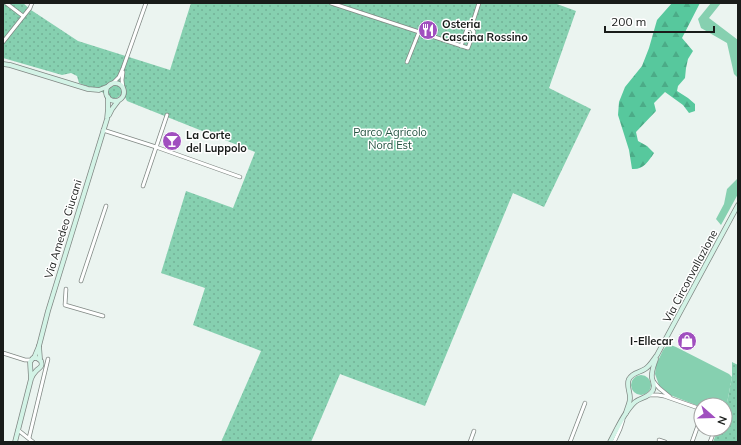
<svg xmlns="http://www.w3.org/2000/svg" width="741" height="445" viewBox="0 0 741 445" font-family="Mulish,sans-serif">
<defs>
<pattern id="forest-firs" width="22" height="20" patternUnits="userSpaceOnUse"><rect width="22" height="20" fill="#57c89d"/><path d="M5 1l3.5 6h-7zM16 11l3.5 6h-7z" fill="#4bab87"/></pattern>
<pattern id="park-dots" width="8" height="8" patternUnits="userSpaceOnUse"><rect width="8" height="8" fill="#86d0b0"/><path d="M2 2h.1M6 6h.1" fill="none" stroke="#73b297" stroke-width="1.8" stroke-linecap="round"/></pattern>
</defs>
<rect width="100%" height="100%" fill="#ebf4f0"/>
<g fill="#86d0b0">
<path d="M711,3H721L709,18L738,40V78L734,74L727,43L701,28L698,19Z"/>
<path d="M738,178V194L721,225L716,219L724,204L727,189Z"/>
<path d="M668,344L676,347L729,374L732,377L728,398L725,411V405H701V407L670,395L659,385L655,374L656,365L663,350Z"/>
<circle cx="641" cy="385" r="10"/>
</g>
<path fill="url(#forest-firs)" d="M672,3H700L682,38L693,51L688,59L686,68L685,78L678,86L677,91L688,98L695,104V111L689,113L683,105L665,92L654,103L656,111L636,132L638,141L647,146L654,153C648,162 643,170 632,169L629,150L618,115L619,102L625,87L642,66L649,48L657,20Z"/>
<g fill="url(#park-dots)">
<path d="M3,3H23L31,10L78,41L170,70L191,3H557V4L576,11L549,88L591,109L544,207L513,193L425,406L340,374L311,442H221L261,351L193,325L205,288L161,273L186,191L233,208L255,152L127,101L124,95L122,94L117,98H112L109,95L79,83L77,76L71,73L62,75L3,58Z"/>
<path d="M732,362L738,365V442H713L718,429H725V411L728,398L732,377Z"/>
</g>
<g fill="none" stroke-linecap="round" stroke-linejoin="round">
<g stroke="#808884" stroke-width="4.5">
<g id="street">
<path d="M6,3L23,16"/>
<path d="M331,3L468,48L474,32L471,28"/>
<path d="M3,42L30,8L32,3"/>
<path d="M461,46L467,29L471,28L479,3"/>
<path d="M407,62L419,32"/>
<path d="M123,72L122,80L123,88"/>
<path d="M111,85L119,77L123,68L146,3"/>
<path d="M103,130L156,147L240,177"/>
<path d="M143,186L167,115"/>
<path d="M81,281L106,206"/>
<path d="M66,289L65,305L103,316"/>
<path d="M3,353L25,360H31"/>
<path d="M654,382L659,388L670,397"/>
<path d="M648,395H658L664,396L701,409"/>
<path d="M18,430L33,442"/>
<path d="M29,438L48,359"/>
<path d="M659,440L665,442"/>
<path d="M470,442L474,431"/>
<path d="M570,442L585,403"/>
<path d="M614,442L620,429L623,420"/>
<path d="M692,442L701,417"/>
<path d="M710,442L715,429"/>
</g>
</g>
<g stroke="#808884" stroke-width="5.5">
<g id="secondary">
<path d="M3,64L10,65L88,89L99,90L109,86"/>
<circle cx="115" cy="92" r="9"/>
<path d="M109,115L112,109L118,101"/>
<path d="M39,346L40,359"/>
<path d="M34,358L39,346L48,311L107,119L108,109V97"/>
<path d="M626,413C627,408 630,403 630,398C630,391 626,385 629,379C633,372 639,373 645,369C650,366 653,360 657,355L738,205"/>
<path d="M15,442L31,379L30,362L33,358H37L41,361C43,367 40,367 36,371C34,373 32,376 31,379"/>
<path d="M610,442C617,429 624,412 635,402C641,397 649,398 653,390C655,385 653,382 652,378C651,371 654,365 656,359"/>
</g>
</g>
<use href="#street" stroke="#fff" stroke-width="3"/>
<use href="#secondary" stroke="#d3f3e6" stroke-width="4"/>
</g>
<defs>
<g id="restaurant-disc" transform="scale(1)"><circle r="9.5" fill="#a04fbf" stroke="#fff"/><path d="M-5-6h1v4h1v-4h1v4h1v-4h1v5L-1.5 .5V6h-2V.5L-5-1ZM5-6V6H3V1.5H1.5Q1.5-4 5-6Z" fill="#fff"/></g>
<g id="bar-disc" transform="scale(1)"><circle r="9.5" fill="#a04fbf" stroke="#fff"/><path d="M-6-5H6L.8 .8V4.5H3.5V6h-7V4.5H-.8V.8Z" fill="#fff"/></g>
<g id="shop-disc" transform="scale(1)"><circle r="9.5" fill="#a04fbf" stroke="#fff"/><path d="M-5-2.5h2.3a2.7 3.5 0 0 1 5.4 0H5L5.5 6h-11ZM-1.5-2.5h3a1.5 2.3 0 0 0-3 0Z" fill="#fff"/></g>
</defs>
<g fill-rule="evenodd">
<use href="#restaurant-disc" x="428" y="30"/>
<use href="#bar-disc" x="172" y="141"/>
<use href="#shop-disc" x="687" y="341"/>
</g>
<g text-anchor="middle" dominant-baseline="central" stroke-width="3" stroke-linejoin="round" paint-order="stroke">
<g font-size="11" font-weight="bold" fill="#191c1a" stroke="#fff" text-anchor="start">
<text x="442" y="24">Osteria<tspan x="442" dy="13">Cascina Rossino</tspan></text>
<text x="186" y="135">La Corte<tspan x="186" dy="13">del Luppolo</tspan></text>
<text x="673" y="341" text-anchor="end">I-Ellecar</text>
</g>
<g font-size="11" fill="#235240" stroke="#fff">
<text x="390" y="132">Parco Agricolo<tspan x="390" dy="13">Nord Est</tspan></text>
</g>
<g font-size="11" fill="#191c1a" stroke="#fff">
<text transform="translate(63 229) rotate(-73)">Via Amedeo Ciucani</text>
<text transform="translate(690 276) rotate(-62)">Via Circonvallazione</text>
</g>
</g>
<rect width="741" height="445" fill="none" stroke="#191c1a" stroke-width="8"/>
<g transform="translate(713 417) rotate(110)"><circle r="19" fill="#ffffff" stroke="#a3a4a3"/>
<path d="M0-3L7 15L0 10L-7 15Z" fill="#a04fbf"/>
<text y="-6" font-size="11" font-weight="bold" text-anchor="middle" fill="#191c1a">N</text>
</g>
<path d="M605 26v6h109v-6" fill="none" stroke="#191c1a" stroke-width="2"/>
<text x="611" y="26" font-size="12" fill="#191c1a" stroke="#ffffff" stroke-width="3" paint-order="stroke">200 m</text>
</svg>
